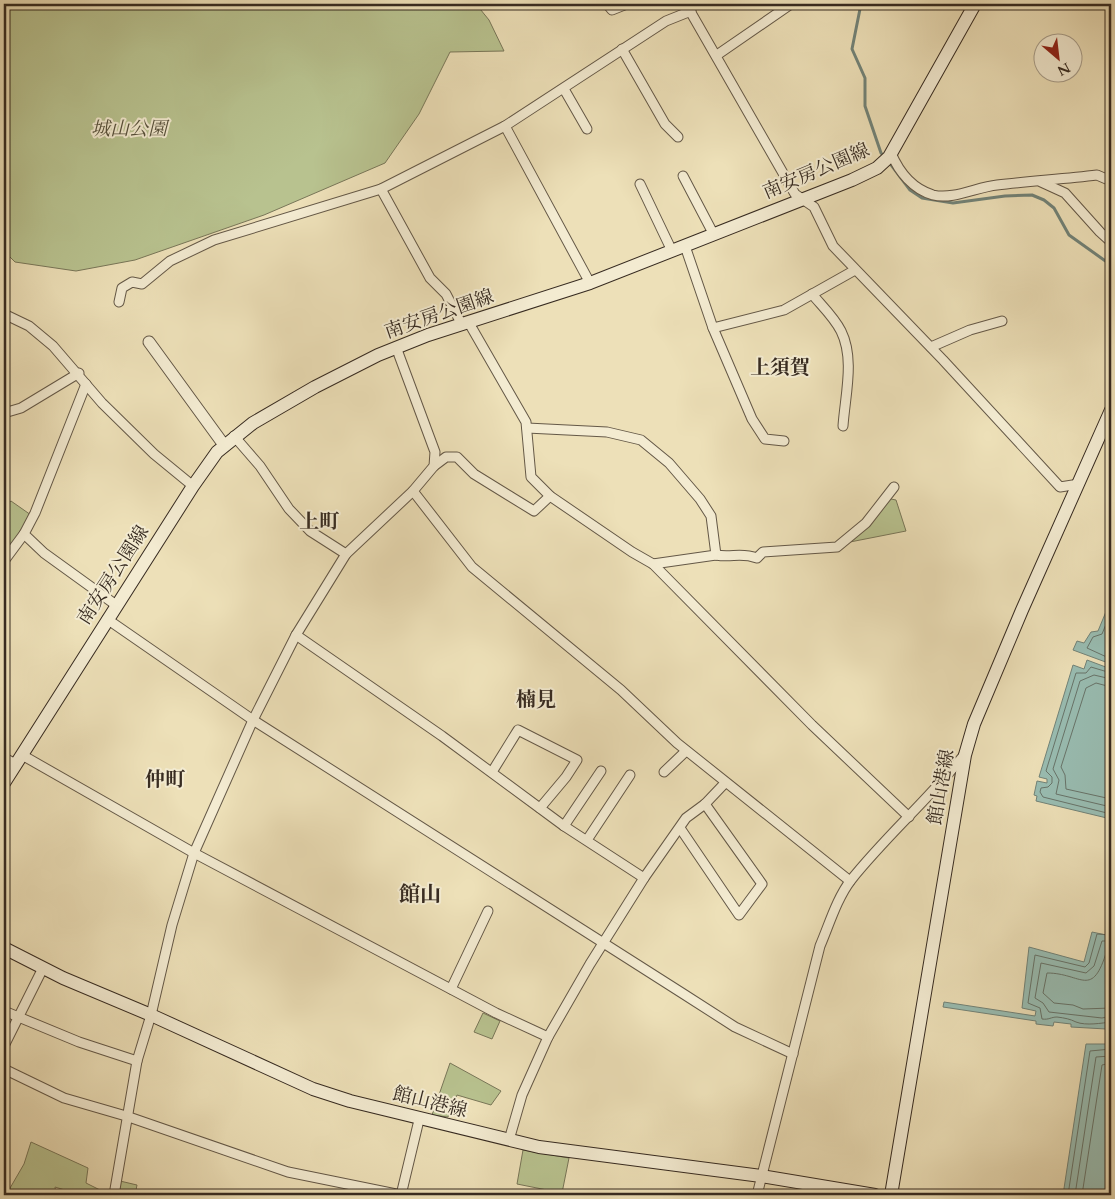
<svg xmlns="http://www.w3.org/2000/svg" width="1115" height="1199" viewBox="0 0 1115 1199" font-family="Cardo,'Noto Serif JP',serif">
<rect width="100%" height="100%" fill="#ede0b8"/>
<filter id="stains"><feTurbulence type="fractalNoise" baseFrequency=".004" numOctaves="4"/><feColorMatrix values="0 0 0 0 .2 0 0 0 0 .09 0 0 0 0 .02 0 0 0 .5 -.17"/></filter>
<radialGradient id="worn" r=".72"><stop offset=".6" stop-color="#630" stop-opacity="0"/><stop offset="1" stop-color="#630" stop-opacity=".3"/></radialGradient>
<g fill="#b8c28f" stroke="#787658">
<path d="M4,4H476L489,20L504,51L450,52L419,114L385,163L264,215L135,260L76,271L15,262L4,251Z"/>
<path d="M891,499L896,500L906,531L850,542L886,502Z"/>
<path d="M11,501L31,515L22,532L8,549L4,546V507Z"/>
<path d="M483,1013L500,1021L492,1039L474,1032Z"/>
<path d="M450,1063L501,1091L491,1105L457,1095L448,1117L432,1115Z"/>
<path d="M31,1142L88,1168L86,1183L110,1195H81L55,1187L56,1195H6L24,1164Z"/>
<path d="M523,1150L569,1158L562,1193L517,1184Z"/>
<path d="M120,1181L137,1185L135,1195H118Z"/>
</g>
<g fill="#99bdb2" stroke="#728378">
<path d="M1110,602H1111V664L1073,650L1077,641L1084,643L1091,632L1098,631Z"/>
<path d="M1087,660L1111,669V819L1036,801L1037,796L1034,795L1037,781L1047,783V779L1039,777L1073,665L1084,669Z"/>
<path d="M1092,932L1111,936V1026L1106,1029L1071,1027V1024L1054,1022L1053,1026L1036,1024V1021L943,1007L944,1002L1035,1016L1036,1011L1022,1008L1029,947L1084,962Z"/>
<path d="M1086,1044H1111V1195H1063Z"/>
</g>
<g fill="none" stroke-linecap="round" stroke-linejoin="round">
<g stroke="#68746a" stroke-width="1">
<path d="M1111,612L1102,634L1093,637L1087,648L1111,659"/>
<path d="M1111,673L1091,667L1086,673H1076L1046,771L1052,777V783L1048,787L1041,788L1040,792L1043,797L1111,814"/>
<path d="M1111,679L1094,675L1080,681L1053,769L1059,780L1056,794L1111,807"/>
<path d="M1111,687L1096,683L1086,688L1061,767L1065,775L1066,789L1111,799"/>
<path d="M1111,935L1097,934L1089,963L1085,967L1035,955L1028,1003L1040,1008L1042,1019C1049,1020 1051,1017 1057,1017C1065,1018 1070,1019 1076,1022C1086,1026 1102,1023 1111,1022"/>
<path d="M1111,941H1102L1094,966L1086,973L1041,963L1035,998L1043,1003L1049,1012L1102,1018L1111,1016"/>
<path d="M1111,949L1107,950C1092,1000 1082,973 1047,973L1043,993L1054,1003L1073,1005L1083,1009L1111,1008"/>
<path d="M1068,1195L1090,1051L1111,1049"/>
<path d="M1075,1195L1096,1057L1111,1056"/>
<path d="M1082,1195L1102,1065L1111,1063"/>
</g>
<g stroke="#728378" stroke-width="3">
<path d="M861,4L852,49L865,78V106L881,153L885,157"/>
<path d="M889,162L910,190L922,198L953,203L1005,196L1032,195L1044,200L1054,208L1069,235L1111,265"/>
</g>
<g stroke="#645847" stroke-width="11">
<g id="minor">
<path d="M607,4L612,10L627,4"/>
<path d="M686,4L795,194L814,207L833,246L943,360L1060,487L1079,484"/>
<path d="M622,49L665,124L678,137"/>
<path d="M717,55L791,4"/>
<path d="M564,89L587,129"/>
<path d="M505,126L590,283"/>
<path d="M891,153C899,172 913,189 933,195C953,200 977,187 997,185C1030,181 1064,179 1097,175L1111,181"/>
<path d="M683,176L714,235"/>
<path d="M1041,182L1065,193L1100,232L1111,242"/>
<path d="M640,184L672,251"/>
<path d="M381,189L430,278L446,294L462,325"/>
<path d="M685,246L713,328L752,419L765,439L784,441"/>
<path d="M812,294C822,306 834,317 841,331C855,359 845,396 843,426"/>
<path d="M119,302L122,288L132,282L142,284L170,261L214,240L381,189L505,126L666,21L691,11"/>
<path d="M4,314L29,326L53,346L102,403L154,454L193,486"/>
<path d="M469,323L526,422L531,477L550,496L632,552L653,564L812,725L909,817"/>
<path d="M713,328L784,310L855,270"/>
<path d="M931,347L970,330L1002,321"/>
<path d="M86,384L35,513L24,534L44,553L116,605"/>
<path d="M4,413L21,408L79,373"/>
<path d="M527,428L607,432L641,440L669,463L700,499L711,516L716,555"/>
<path d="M234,436L260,466L289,509L310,531L346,554"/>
<path d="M434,466L446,457H457L474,474L534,511L550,496"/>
<path d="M413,491L472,567L621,690L677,743L850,881"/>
<path d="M4,561L24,534"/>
<path d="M653,564L716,555C732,558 740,552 757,558L763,552L837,547L866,523L894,487"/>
<path d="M107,619L253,720L682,993L735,1027L793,1054"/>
<path d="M296,635L442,736L564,826L644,878"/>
<path d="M22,755L194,853L496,1013L548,1037"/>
<path d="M4,758L16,764"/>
<path d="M492,772L518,730L577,760L566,777L540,808"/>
<path d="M664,772L686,751"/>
<path d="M564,826L601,771"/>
<path d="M680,828L739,915L762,884L705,804"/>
<path d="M587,840L630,775"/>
<path d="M451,989L488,911"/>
<path d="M4,1011L79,1042L137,1061"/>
<path d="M4,1046L43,968"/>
<path d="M4,1069L64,1098L126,1116L288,1172L401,1195"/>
<path d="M509,1140L522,1095L548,1037L590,964L644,878L686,818L705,804L725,783"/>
<path d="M114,1195L137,1061L151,1015L172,925L194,853L253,720L296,635L346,554L413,491L434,466L435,452L396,347"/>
<path d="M401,1195L419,1120"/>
<path d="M757,1195L820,946C829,925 837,898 851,880C886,836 929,799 964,755"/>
</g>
</g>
<g stroke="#645847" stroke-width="13">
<path id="tertiary" d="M149,342L224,445"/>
</g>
<g stroke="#372b21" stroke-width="14">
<g id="secondary">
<path d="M4,783L193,486L217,452L253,423L315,387L378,355L428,335L590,283L852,180L877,168L889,157L975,4"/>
<path d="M4,948L63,978L151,1015L313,1089L350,1101L539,1147L761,1176L875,1195"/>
<path d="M891,1195L965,755L974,724L1022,610L1111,410"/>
</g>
</g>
<use href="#minor" stroke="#f3ebd1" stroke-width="9"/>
<use href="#tertiary" stroke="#f3ebd1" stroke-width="11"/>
<use href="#secondary" stroke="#f3ebd1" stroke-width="12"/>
</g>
<g text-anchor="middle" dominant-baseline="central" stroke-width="4" stroke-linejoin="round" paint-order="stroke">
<g font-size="19" font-style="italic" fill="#57513c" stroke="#f3ebd1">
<text x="129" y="129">城山公園</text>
</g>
<g font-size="19" fill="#372b21" stroke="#f3ebd1">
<text transform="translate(816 171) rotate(-23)">南安房公園線</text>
<text transform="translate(439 314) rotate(-19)">南安房公園線</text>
<text transform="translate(113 575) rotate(-57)">南安房公園線</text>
<text transform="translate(941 787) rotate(-80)">館山港線</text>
<text transform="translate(430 1102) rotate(14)">館山港線</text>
</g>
<g font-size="20" font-weight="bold" fill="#372b21" stroke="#f3ebd1">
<text x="780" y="367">上須賀</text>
<text x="319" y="521">上町</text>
<text x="536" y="699">楠見</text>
<text x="165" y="779">仲町</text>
</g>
<g font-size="21" font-weight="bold" fill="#372b21" stroke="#f3ebd1">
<text x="420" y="894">館山</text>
</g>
</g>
<rect width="1115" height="1199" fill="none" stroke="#ede0b8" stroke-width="20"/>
<rect x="5" y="5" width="1105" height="1189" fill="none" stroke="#372b21" stroke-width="2.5"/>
<rect x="10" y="10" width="1095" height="1179" fill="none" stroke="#372b21"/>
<g transform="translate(1058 58) rotate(152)"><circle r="24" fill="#f3ebd1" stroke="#a89e8b"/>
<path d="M0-4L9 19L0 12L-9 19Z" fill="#8f2418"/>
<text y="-8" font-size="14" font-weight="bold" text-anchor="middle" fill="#372b21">N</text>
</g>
<rect width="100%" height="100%" filter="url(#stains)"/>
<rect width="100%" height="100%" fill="url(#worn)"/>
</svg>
